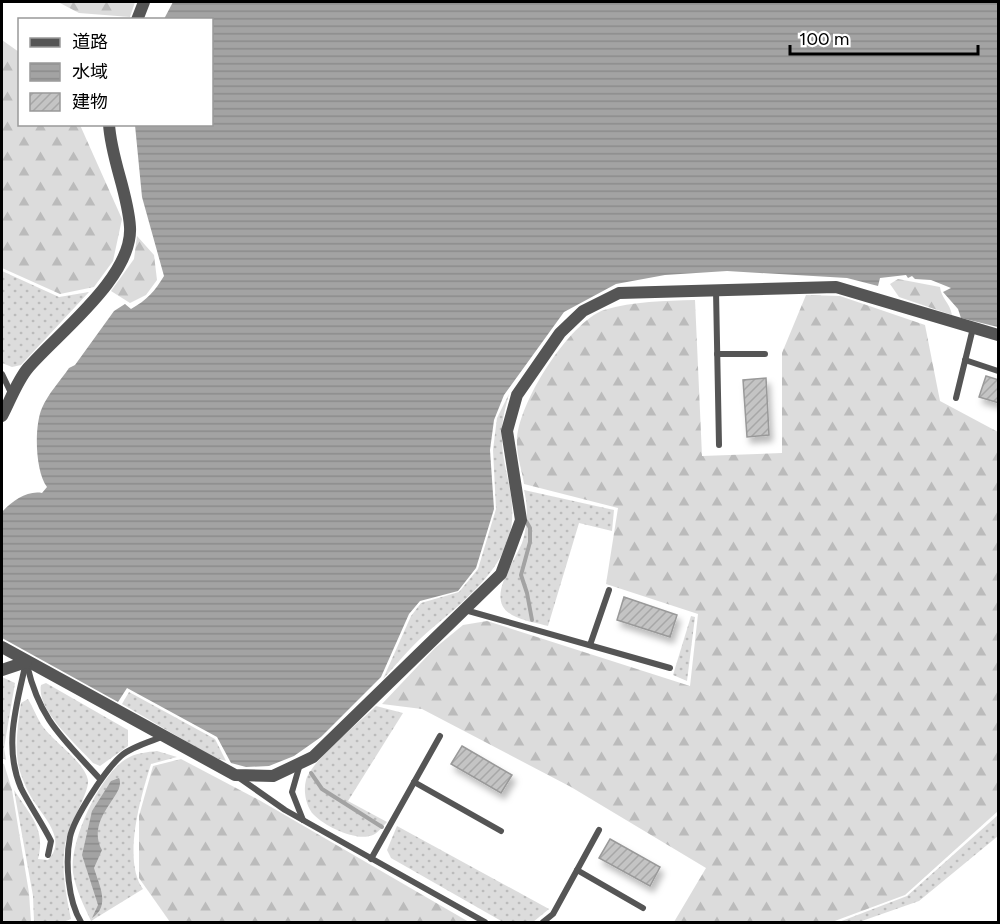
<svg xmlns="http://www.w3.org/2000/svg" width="1000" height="924" viewBox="0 0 1000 924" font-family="Figtree,'Noto Sans JP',sans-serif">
<defs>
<pattern id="grass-dots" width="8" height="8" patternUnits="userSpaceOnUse" patternTransform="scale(1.5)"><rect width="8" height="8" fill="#dcdcdc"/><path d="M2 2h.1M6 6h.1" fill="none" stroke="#bbb" stroke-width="1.8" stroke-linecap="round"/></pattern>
<pattern id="forest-firs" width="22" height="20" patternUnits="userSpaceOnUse" patternTransform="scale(1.5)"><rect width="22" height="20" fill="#dcdcdc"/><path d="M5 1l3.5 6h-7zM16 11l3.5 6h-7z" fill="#bbb"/></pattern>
<pattern id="water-rules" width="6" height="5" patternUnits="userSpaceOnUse" patternTransform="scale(1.5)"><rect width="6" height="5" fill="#a3a3a3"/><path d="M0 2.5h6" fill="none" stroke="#8b8b8b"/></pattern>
<pattern id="building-hatch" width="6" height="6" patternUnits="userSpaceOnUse" patternTransform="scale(1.5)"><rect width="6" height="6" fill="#c4c4c4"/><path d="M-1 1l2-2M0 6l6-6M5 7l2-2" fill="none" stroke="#a7a7a7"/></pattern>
<filter id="shadow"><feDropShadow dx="3.5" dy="6" stdDeviation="3" flood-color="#0004"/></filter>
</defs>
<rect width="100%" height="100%" fill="#fff"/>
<g fill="url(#grass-dots)">
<path d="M2,271L59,297L89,292L21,365L12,367L2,363Z"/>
<path d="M509,394C505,409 501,423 502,439C502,462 511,484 512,507C517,566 459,604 421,638C407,651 396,665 383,679L411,616L421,603L459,592L478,569L496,509L493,450L497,418Z"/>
<path d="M524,490L614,510L612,531L579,523L548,626C537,623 523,621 512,615C483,599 517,560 523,540C528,523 528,507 524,490Z"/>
<path d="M691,616L695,617L687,681L673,675Z"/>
<path d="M2,677L15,683L4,748L6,760L2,758Z"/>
<path d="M46,683L128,730V746L100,766L93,763C77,745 36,710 41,685Z"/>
<path d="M129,692L215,739L226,761L213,757L122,704Z"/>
<path d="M28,699C33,707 36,716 41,724C52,741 84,761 88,780C90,791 67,829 65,845C61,870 66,895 71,919L63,922H34L33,896L14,790C30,815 46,829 38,859L48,860C69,838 40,814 30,795C25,786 20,773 18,764C15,743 18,723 21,703Z"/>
<path d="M376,706L403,713L348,801L387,822C383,826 378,833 373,835C357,842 326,827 314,815C306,807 303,791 306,780C311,761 360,722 376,706Z"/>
<path d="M157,751L177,757L151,764C141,796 122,860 143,889L91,921C84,906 76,890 73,873C69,842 99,776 126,759C135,753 148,752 157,751Z"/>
<path d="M998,815V836L919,901L859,922H839L907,896Z"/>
<path d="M397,826L549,909L533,922H503L391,858L387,850Z"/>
</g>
<g fill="url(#forest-firs)">
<path d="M58,2H57H135L130,17L79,13Z"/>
<path d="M2,40L19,52L20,124L80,125L122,219L113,261L94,287L60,294L2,268Z"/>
<path d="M137,236L154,255L157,280L146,295L130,303L111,291L134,259Z"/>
<path d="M898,279L940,287C941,298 950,303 952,315L899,297L890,284Z"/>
<path d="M806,295L840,296L925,325L940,401L998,432V811L905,895L832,922H674L706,868L571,787L422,709L382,704L435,648L463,625L487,621L690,686L698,614L606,584L618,508L524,484C522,471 517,457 517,444C515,407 569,322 604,310C634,301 664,301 695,300L702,456L782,453V353Z"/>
<path d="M181,759L259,800L469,922H170L139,878V816L153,766Z"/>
<path d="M2,763L4,764L12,790L29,893L31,922H2Z"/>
</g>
<g fill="url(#water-rules)">
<path d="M173,2H998V327L961,318L958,309L943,292L951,288L931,280L915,279L912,276L908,278L906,275L880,278L878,286L847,278L727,271L665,275L616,284L564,312L504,395L494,420L490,450L494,509L476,568L458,591L420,601L409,614L381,677L321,737L294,756L269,766L246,767L231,763L217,737L127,688L118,702L2,638V512C11,502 27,490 42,493L47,487C35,471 34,426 42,408C48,394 60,381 69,368L75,365L114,311L125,304L131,309C147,300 155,291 164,276L142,197L135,125L212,124V20L164,19Z"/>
<path d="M119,778C127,795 85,817 102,850L94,868C99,885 111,906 92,918L98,905L82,855L92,811L111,781Z"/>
</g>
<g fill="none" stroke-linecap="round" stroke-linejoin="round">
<g stroke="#a3a3a3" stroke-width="4">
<path d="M526,521L530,528V542L521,575L527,593L532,620"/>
<path d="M311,773L322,789L382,827"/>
</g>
</g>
<g fill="url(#building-hatch)" stroke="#999" stroke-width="1.5" filter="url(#shadow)">
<path d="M986,376L999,380V403L979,397Z"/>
<path d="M766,378L769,435L747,437L743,380Z"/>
<path d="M624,597L677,615L670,637L617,620Z"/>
<path d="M462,746L512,775L501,793L451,764Z"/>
<path d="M610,839L660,867L650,886L599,858Z"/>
</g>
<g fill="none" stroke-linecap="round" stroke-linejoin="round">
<g stroke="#555" stroke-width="6">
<path d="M716,291L719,445"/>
<path d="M717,354H765"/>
<path d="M965,360L998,371"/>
<path d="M2,374L12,395"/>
<path d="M956,398L973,328"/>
<path d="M465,610L670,668"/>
<path d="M590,645L609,590"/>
<path d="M26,662C17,704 3,746 21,788C30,806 42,823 51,841L48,855"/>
<path d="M27,665C40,721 63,738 100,779"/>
<path d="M300,764L292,792L303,820"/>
<path d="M238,777L285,810L485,922"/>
<path d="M414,782L501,831"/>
<path d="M371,859L440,736"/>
<path d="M577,870L643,908"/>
<path d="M81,922C68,901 65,862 70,837C74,818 105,770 121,756C131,747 149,742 162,737"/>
<path d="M543,922L553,914L599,830"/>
</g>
<g stroke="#555" stroke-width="12">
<path d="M137,20L144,2"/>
<path d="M2,416C10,401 17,381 28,368C58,333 133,277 130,227C128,193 111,159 109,124"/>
<path d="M2,647L235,775L273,776L313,757L501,574L521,520L507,431L517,395L560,333L583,311L619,293L836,287L998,335"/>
<path d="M2,670L26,662"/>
</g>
</g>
<rect width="1000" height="924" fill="none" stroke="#000000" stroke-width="6"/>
<rect x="18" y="18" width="195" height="108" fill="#ffffff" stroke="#999999" stroke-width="1.5"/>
<rect x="30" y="38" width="30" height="9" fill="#555555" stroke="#999999" stroke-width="1.5"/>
<text x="72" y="48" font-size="18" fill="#000000">道路</text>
<rect x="30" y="63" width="30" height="18" fill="url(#water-rules)" stroke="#999999" stroke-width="1.5"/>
<text x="72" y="78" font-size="18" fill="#000000">水域</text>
<rect x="30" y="93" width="30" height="18" fill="url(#building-hatch)" stroke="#999999" stroke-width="1.5"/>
<text x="72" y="108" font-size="18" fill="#000000">建物</text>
<path d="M790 45v9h188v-9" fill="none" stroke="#000000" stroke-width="3"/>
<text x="799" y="45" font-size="18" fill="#000000" stroke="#ffffff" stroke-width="4.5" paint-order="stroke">100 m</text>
</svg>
